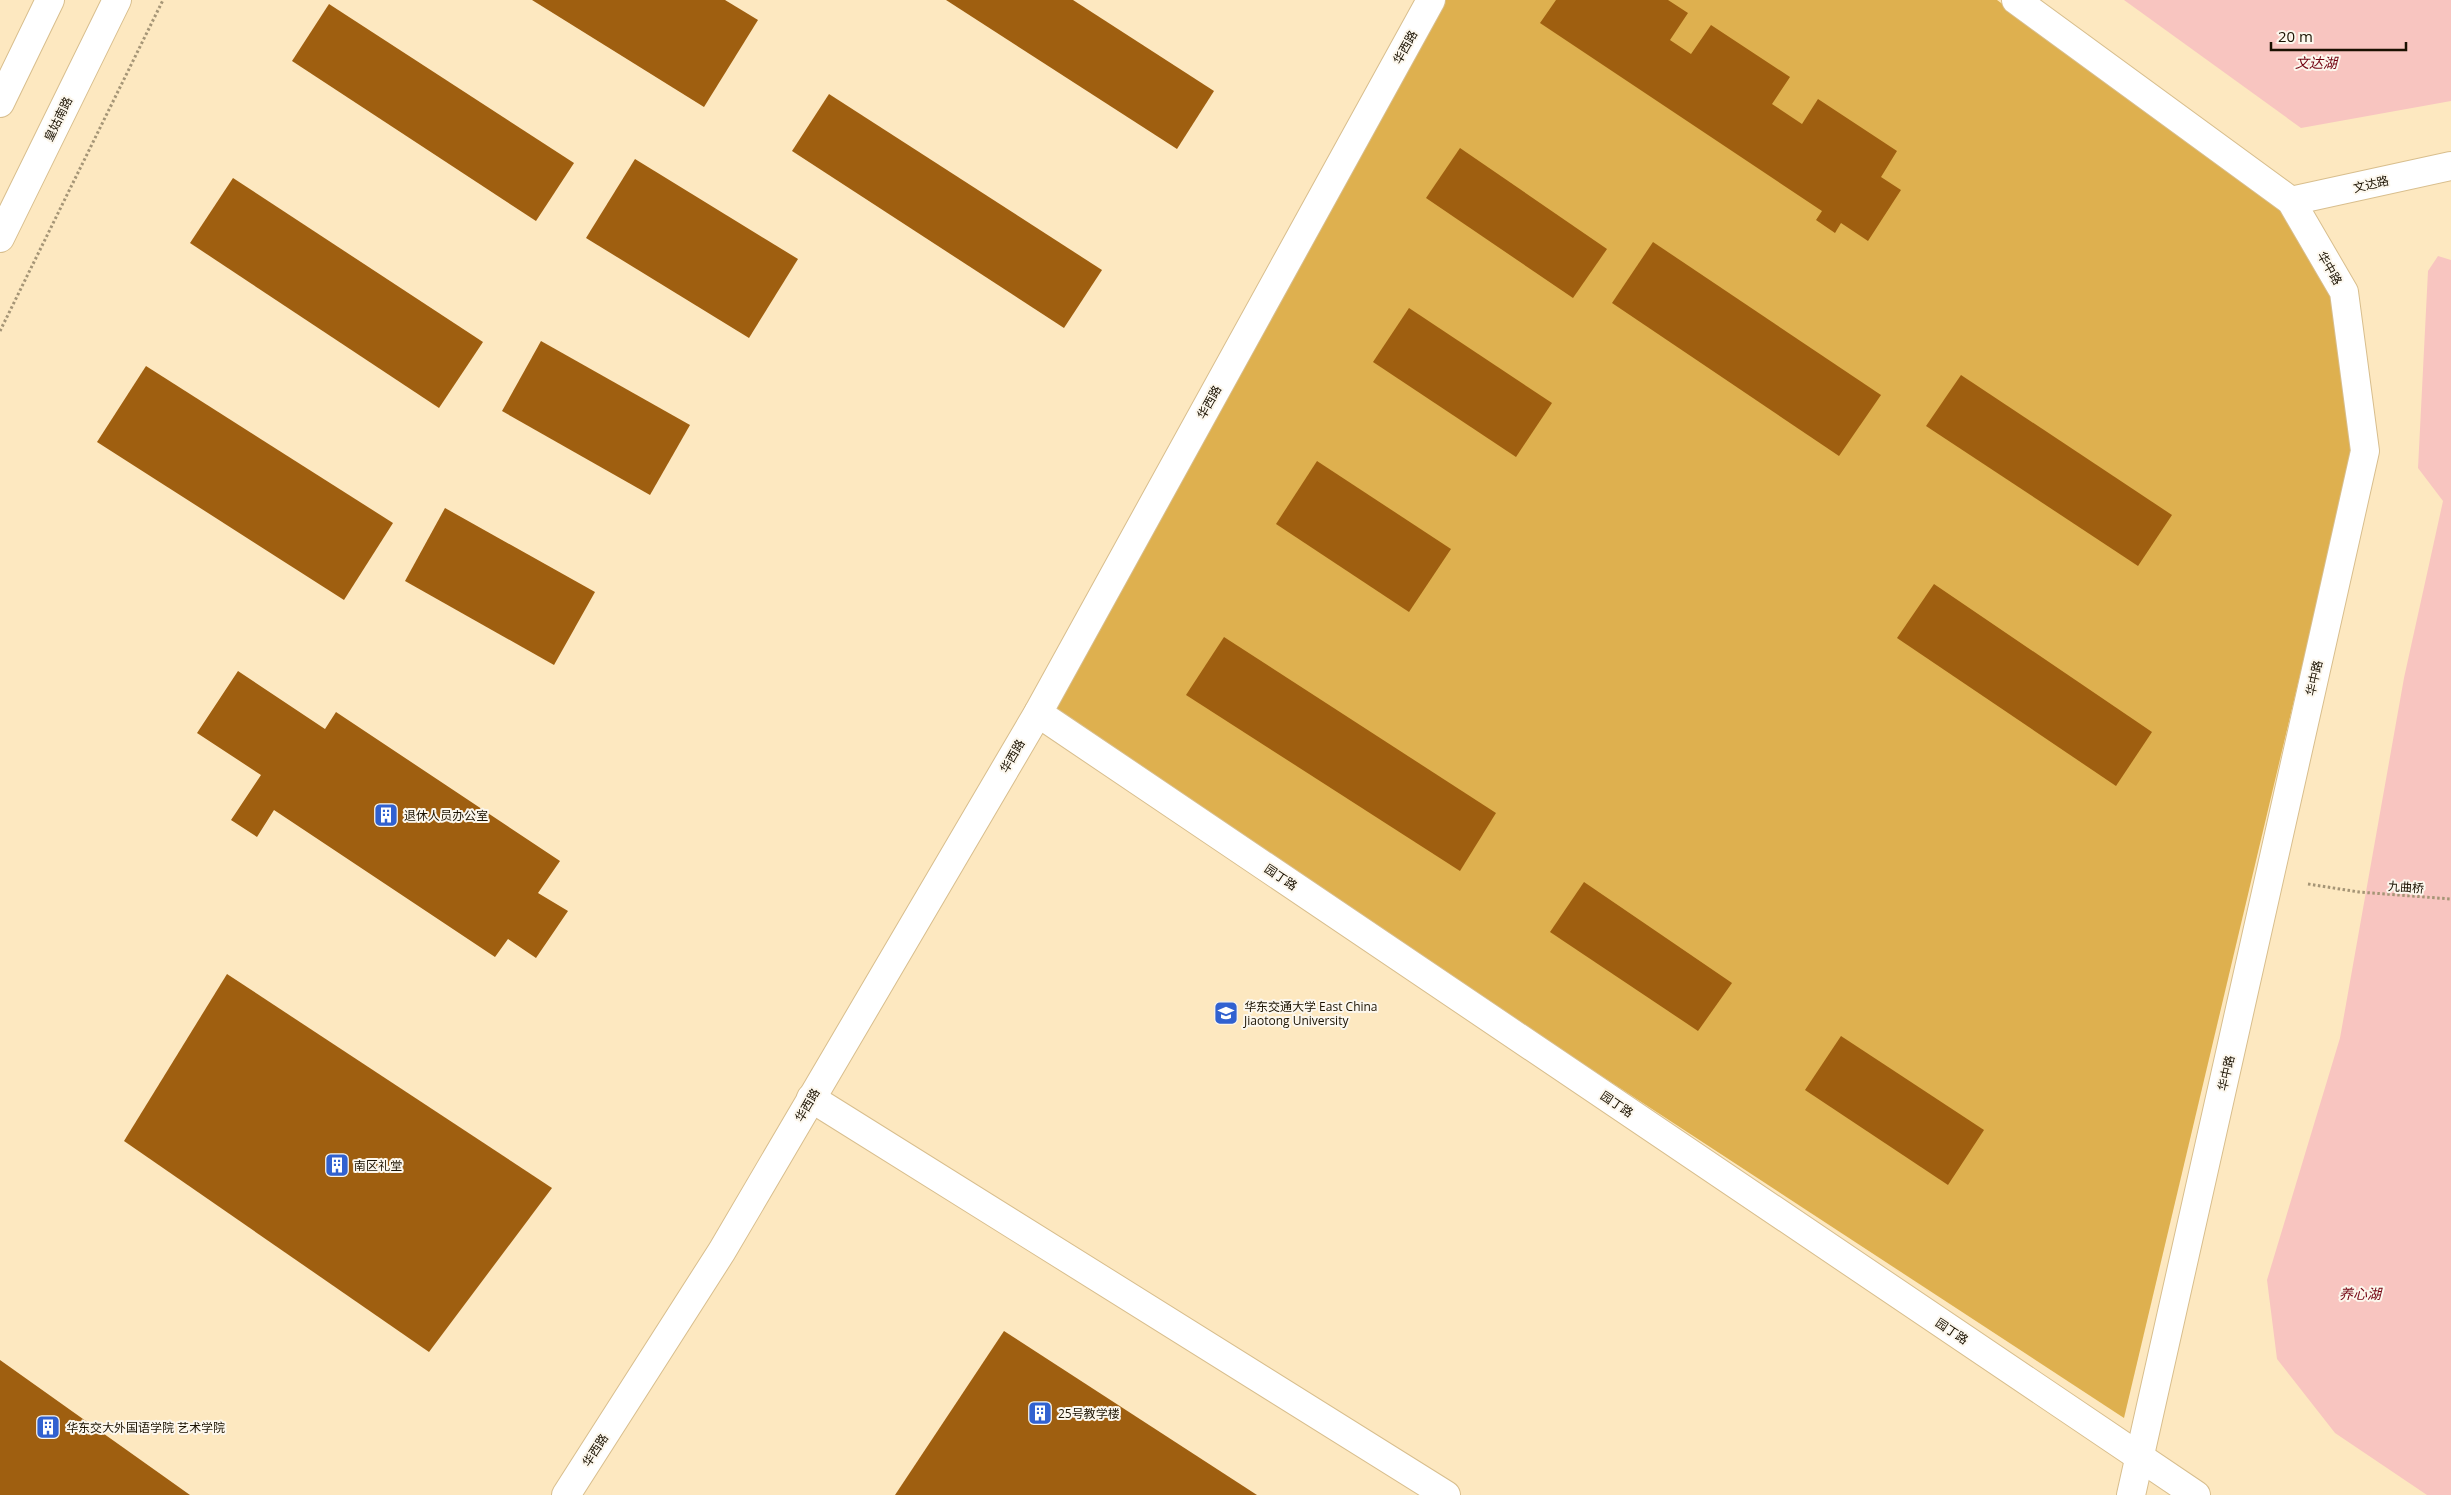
<svg xmlns="http://www.w3.org/2000/svg" width="2451" height="1495" viewBox="0 0 2451 1495" font-family="'Open Sans','Noto Sans SC',sans-serif">
<rect width="100%" height="100%" fill="#fde8c0"/>
<path fill="#deb04f" d="M1441,0H1997L2280,208L2334,299L2353,451L2124,1418L1044,711Z"/>
<g fill="#f8c5c0">
<path d="M2124,0H2451V101L2301,128Z"/>
<path d="M2438,256L2451,260V1495H2427L2335,1433L2277,1359L2267,1280L2340,1038L2404,678L2443,501L2418,468L2428,271Z"/>
</g>
<g fill="#9f5f10">
<path d="M532,0H725L758,20L704,107Z"/>
<path d="M946,0H1073L1214,91L1177,149Z"/>
<path d="M1556,0H1668L1688,13L1670,40L1691,54L1711,25L1790,77L1772,104L1802,124L1818,99L1897,151L1881,177L1901,190L1868,241L1841,223L1835,233L1816,220L1822,211L1540,23Z"/>
<path d="M329,4L574,163L536,221L292,61Z"/>
<path d="M829,94L1102,270L1064,328L792,151Z"/>
<path d="M1460,148L1607,249L1573,298L1426,198Z"/>
<path d="M635,159L798,259L749,338L586,238Z"/>
<path d="M233,178L483,342L439,408L190,243Z"/>
<path d="M1653,242L1881,395L1839,456L1612,303Z"/>
<path d="M1409,308L1552,403L1516,457L1373,362Z"/>
<path d="M541,341L690,425L650,495L502,411Z"/>
<path d="M146,366L393,523L344,600L97,442Z"/>
<path d="M1961,375L2172,515L2138,566L1926,426Z"/>
<path d="M1317,461L1451,549L1409,612L1276,524Z"/>
<path d="M445,508L595,592L554,665L405,581Z"/>
<path d="M1934,584L2152,732L2116,786L1897,638Z"/>
<path d="M1224,637L1496,813L1460,871L1186,695Z"/>
<path d="M238,671L325,729L336,712L560,861L538,893L568,911L536,958L508,939L495,957L274,810L257,837L231,820L261,775L197,733Z"/>
<path d="M1584,882L1732,983L1698,1031L1550,932Z"/>
<path d="M227,974L552,1188L429,1352L124,1141Z"/>
<path d="M1841,1036L1984,1130L1948,1185L1805,1090Z"/>
<path d="M1004,1331L1257,1495H895Z"/>
<path d="M0,1360L190,1495H0Z"/>
</g>
<g fill="none" stroke-linecap="round" stroke-linejoin="round">
<g stroke="#d8be8d" stroke-width="30">
<g id="minor">
<path d="M2016,0L2291,201L2344,292L2365,451L2131,1495"/>
<path d="M0,103L50,0"/>
<path d="M2291,201L2451,166"/>
<path d="M0,238L117,0"/>
<path d="M1038,713L2196,1495"/>
<path d="M811,1098L1446,1495"/>
<path d="M566,1495L722,1251L1038,713L1431,0"/>
</g>
</g>
<g stroke="#a59576" stroke-width="3" stroke-dasharray="2.5 2.5" stroke-linecap="butt">
<path d="M0,331L163,0"/>
<path d="M2308,884L2359,892L2451,899"/>
</g>
<use href="#minor" stroke="#fff" stroke-width="28"/>
</g>
<defs>
<g id="building-square" transform="scale(1.25)"><rect x="-9" y="-9" width="18" height="18" rx="4" fill="#3161d0" stroke="#fcf7ed"/><path d="M-4-6H4V6H1V3H-1V6H-4ZM-2.5-4.3h1.7v1.8h-1.7ZM.8-4.3h1.7v1.8H.8ZM-2.5-1h1.7V.8h-1.7ZM.8-1h1.7V.8H.8Z" fill="#fff"/></g>
<g id="university-square" transform="scale(1.25)"><rect x="-9" y="-9" width="18" height="18" rx="4" fill="#3161d0" stroke="#fcf7ed"/><path d="M0-5L7-2L0 1L-7-2ZM-4 1L0 2.5L4 1V4Q0 6-4 4Z" fill="#fff"/></g>
</defs>
<g fill-rule="evenodd">
<use href="#building-square" x="386" y="815"/>
<use href="#university-square" x="1226" y="1013"/>
<use href="#building-square" x="337" y="1165"/>
<use href="#building-square" x="1040" y="1413"/>
<use href="#building-square" x="48" y="1427"/>
</g>
<g text-anchor="middle" dominant-baseline="central" stroke-width="4" stroke-linejoin="round" paint-order="stroke">
<g font-size="12" fill="#1a1101" stroke="#fcf7ed">
<text transform="translate(1405 47) rotate(-61)">华西路</text>
<text transform="translate(58 119) rotate(-64)">皇姑南路</text>
<text transform="translate(2371 184) rotate(-13)">文达路</text>
<text transform="translate(2330 268) rotate(60)">华中路</text>
<text transform="translate(1209 402) rotate(-61)">华西路</text>
<text transform="translate(2314 678) rotate(-77)">华中路</text>
<text transform="translate(1012 756) rotate(-60)">华西路</text>
<text transform="translate(1281 877) rotate(34)">园丁路</text>
<text transform="translate(2406 887) rotate(4)">九曲桥</text>
<text transform="translate(2226 1073) rotate(-77)">华中路</text>
<text transform="translate(1617 1104) rotate(34)">园丁路</text>
<text transform="translate(807 1105) rotate(-60)">华西路</text>
<text transform="translate(1952 1331) rotate(34)">园丁路</text>
<text transform="translate(595 1450) rotate(-57)">华西路</text>
</g>
<g font-size="12" fill="#1a1101" stroke="#fcf7ed" text-anchor="start">
<text x="404" y="815">退休人员办公室</text>
<text x="1244" y="1006">华东交通大学 East China<tspan x="1244" dy="14">Jiaotong University</tspan></text>
<text x="354" y="1165">南区礼堂</text>
<text x="1058" y="1413">25号教学楼</text>
<text x="66" y="1427">华东交大外国语学院 艺术学院</text>
</g>
<g font-size="14" font-style="italic" fill="#71000f" stroke="#fcf7ed">
<text x="2316" y="62">文达湖</text>
<text x="2360" y="1293">养心湖</text>
</g>
</g>
<path d="M2271 42v8h135v-8" fill="none" stroke="#1a1101" stroke-width="2.5"/>
<text x="2278" y="42" font-size="15" fill="#1a1101" stroke="#fcf7ed" stroke-width="4" paint-order="stroke">20 m</text>
</svg>
